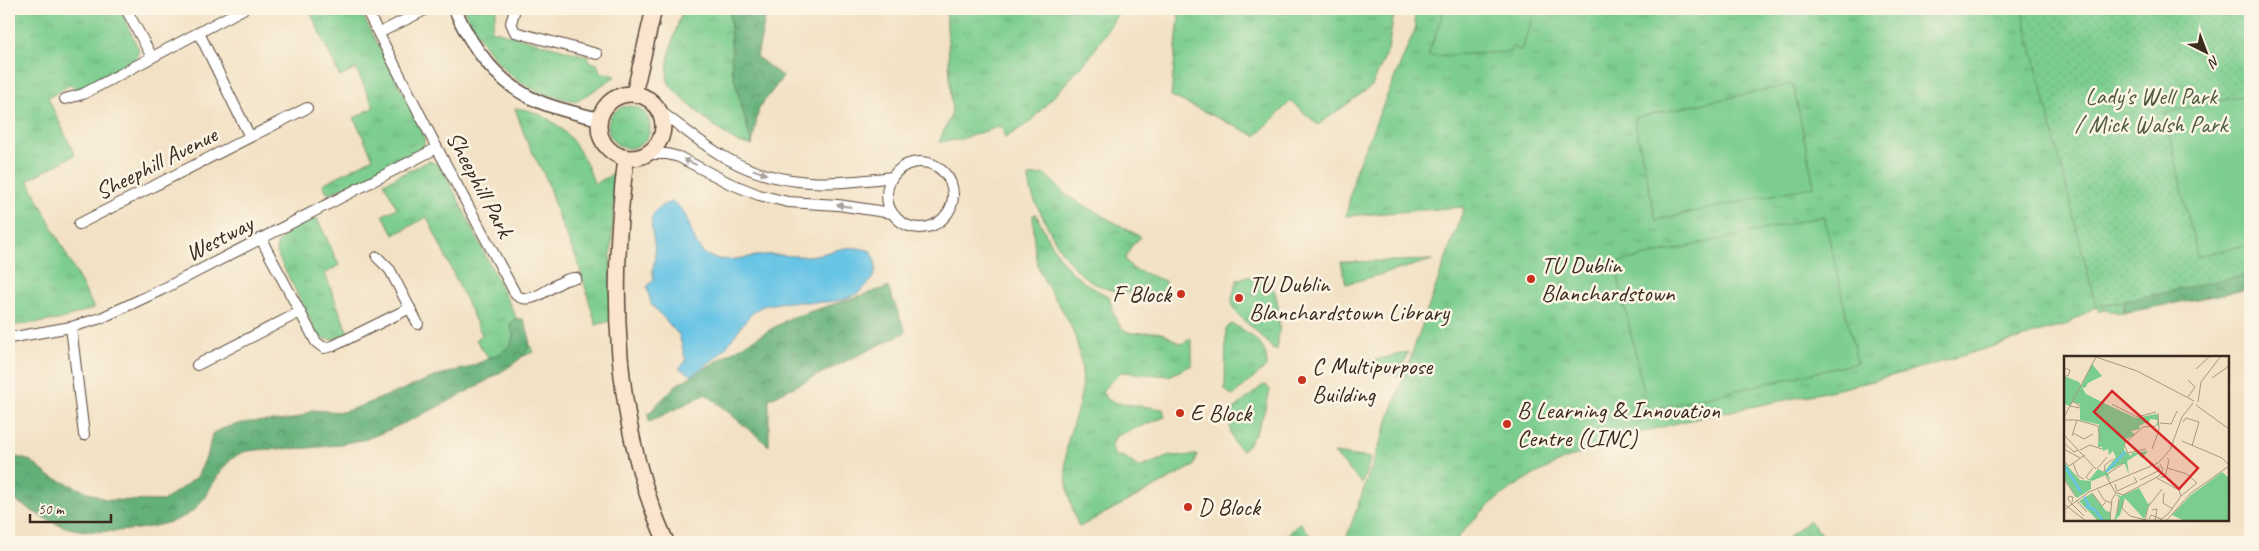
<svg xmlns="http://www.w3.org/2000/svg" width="2259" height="551" viewBox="0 0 2259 551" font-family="Caveat,sans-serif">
<defs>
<pattern id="grass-tufts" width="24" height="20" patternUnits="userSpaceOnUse" patternTransform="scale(1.25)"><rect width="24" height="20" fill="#7bcd8f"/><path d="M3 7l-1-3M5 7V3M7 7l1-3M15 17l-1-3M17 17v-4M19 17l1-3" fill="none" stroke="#6bb07b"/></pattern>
<pattern id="forest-crowns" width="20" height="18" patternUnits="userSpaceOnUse" patternTransform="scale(1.25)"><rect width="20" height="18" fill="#64b07a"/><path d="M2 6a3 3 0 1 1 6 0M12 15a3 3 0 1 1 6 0" fill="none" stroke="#548f63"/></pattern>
<pattern id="park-dots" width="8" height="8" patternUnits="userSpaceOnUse" patternTransform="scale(1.25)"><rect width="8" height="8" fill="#7bcd8f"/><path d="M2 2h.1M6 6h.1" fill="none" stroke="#6bb07b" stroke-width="1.8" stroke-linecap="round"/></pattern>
</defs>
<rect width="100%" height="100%" fill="#fcf5e5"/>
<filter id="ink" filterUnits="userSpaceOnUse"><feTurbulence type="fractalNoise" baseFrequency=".02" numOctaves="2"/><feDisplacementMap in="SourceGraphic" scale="10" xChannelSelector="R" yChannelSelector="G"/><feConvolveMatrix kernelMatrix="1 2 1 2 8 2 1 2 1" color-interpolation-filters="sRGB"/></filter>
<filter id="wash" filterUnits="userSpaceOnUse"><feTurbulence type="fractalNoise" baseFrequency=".0096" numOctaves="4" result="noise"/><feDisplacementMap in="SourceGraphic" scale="20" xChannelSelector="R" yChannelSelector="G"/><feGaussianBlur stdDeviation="1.12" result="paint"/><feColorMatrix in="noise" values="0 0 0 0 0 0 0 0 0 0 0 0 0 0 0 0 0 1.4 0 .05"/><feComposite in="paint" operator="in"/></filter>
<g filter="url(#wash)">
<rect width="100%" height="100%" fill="#f2e1c4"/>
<g fill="url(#grass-tufts)" stroke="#5b7c56">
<path d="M9,9H120L139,50L136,58L80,90L76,91L71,84L48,98L75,155L28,180L94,308L58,320L9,326Z"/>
<path d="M309,9H359L419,123C422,132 428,142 421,150L376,174L328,194L323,184L373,158L354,118L374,107L356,69L340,77Z"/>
<path d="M463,9H497L491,30L587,56L591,62L597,64L600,72L616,76L578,101C514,94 492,61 463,9Z"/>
<path d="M683,9H730L732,70L752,145C748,144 741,144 737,142C725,136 671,92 668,81C664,62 677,27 683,9Z"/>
<path d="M946,9H1121L1090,57L1030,122L1005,138L1001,126L958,140L939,142L952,113Z"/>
<path d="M1173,9H1395L1388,50L1372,86L1318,125L1291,101L1256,136L1171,96L1179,16Z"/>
<path d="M1413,9H2054L2127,292L2123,313L2105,310L2099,311L2095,307L2068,324C2003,343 1938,364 1872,381C1746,414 1536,428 1455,542H1345L1464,207L1346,216L1356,169L1416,27Z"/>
<circle cx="629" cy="127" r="21"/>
<path d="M515,108C556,111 584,148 594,184L613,174L615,191L611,253L610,321L596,325L578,262L558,216L546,178L527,142Z"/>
<path d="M429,161L439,165L446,175L533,352L496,368L476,340L482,335L427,217L394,235L383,215L397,208L384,183Z"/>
<path d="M1045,174L1067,196L1141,237L1131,247L1125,259L1133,269L1165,281V289C1156,295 1146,293 1135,293C1086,293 1063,260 1044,219C1036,204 1029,193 1029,176Z"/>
<path d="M1036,214C1055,253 1067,278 1109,296C1112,309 1117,332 1133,333C1143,333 1154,330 1164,334C1170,337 1175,341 1181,344L1190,339L1192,342V365L1169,376L1121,372L1102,391L1106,399L1117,403L1163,409L1165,417L1116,436L1111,447L1116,456L1125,457L1139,468L1170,456L1197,455L1194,466L1079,527C1068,501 1062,468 1068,440C1074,417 1085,395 1082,370C1080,354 1076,335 1069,322C1060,304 1048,290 1040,272C1033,254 1034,234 1033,215Z"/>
<path d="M317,218L339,265L325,274L348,333C337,339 329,343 318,335L276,252C276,232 301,226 317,218Z"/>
<path d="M1433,260L1346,284L1341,262Z"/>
<path d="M1244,277C1254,277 1266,277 1272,287C1281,300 1280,335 1277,349L1273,350C1264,334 1233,316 1232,303C1231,297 1236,286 1237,280Z"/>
<path d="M1231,324C1244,328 1262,342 1266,355C1267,358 1266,364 1266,367L1233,396L1225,390L1226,329Z"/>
<path d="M1408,352L1399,376L1350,366Z"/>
<path d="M1266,385L1270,390C1267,405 1256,442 1242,450C1230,444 1227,422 1233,410L1262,386Z"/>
<path d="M1334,453L1371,458L1362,484Z"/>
<path d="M1809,520L1828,542H1783Z"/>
<path d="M1300,522L1315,542H1281Z"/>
</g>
<g fill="url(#forest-crowns)" stroke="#506d4c">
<path d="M730,9H767L757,57L783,77L759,108L752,145L732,70Z"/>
<path d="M2250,266V289L2123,313L2127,292Z"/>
<path d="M888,287L906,332L769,399V446L706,394L649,422L648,414L676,385L790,318Z"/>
<path d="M514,319H523C527,329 533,341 527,351C518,370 385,435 362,440C345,443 327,447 309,448C296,449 251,448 241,453C220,463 212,491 196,508C176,530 97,536 69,528C48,523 27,507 9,497V455L31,461L49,476L107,500L163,501L197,477L208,453L212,434C224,427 236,424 250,422C269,420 295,424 311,410L343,412L369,403L439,375L467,368L499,354L511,344L513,335L510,325Z"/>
</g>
<path fill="url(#park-dots)" stroke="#5b7c56" d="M2022,9H2250V274L2096,307Z"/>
<g fill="#7bcd8f" stroke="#5b7c56">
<path d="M1444,9H1536L1521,50L1512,47L1510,52L1428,56Z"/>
<path d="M1793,84L1814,186L1656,220L1634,118Z"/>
<path d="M2250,94V244L2197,256L2165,113Z"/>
<path d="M1824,216L1857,363L1648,410L1615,263Z"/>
</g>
<path fill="#67c4e5" stroke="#517782" d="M671,202C694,210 687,246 709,256C725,264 749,256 765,255C782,254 799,258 815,255C840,251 844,243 871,251C877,266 879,272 867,285C843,312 805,297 773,304C769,305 763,305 759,308C744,318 736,336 724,349C715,360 703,367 692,375L679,368L686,361L679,335L651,304L647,287L654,279C651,270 655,264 655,255C656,234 639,212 671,202Z"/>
</g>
<g filter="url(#ink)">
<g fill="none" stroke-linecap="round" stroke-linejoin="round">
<g stroke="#564537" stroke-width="12">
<g id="minor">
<path d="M126,9L152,57"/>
<path d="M366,9L437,148L516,295C535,309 556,277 576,278"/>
<path d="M515,9L511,23L515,32L597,54"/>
<path d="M199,33L250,137"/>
<path d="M379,33L427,9"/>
<path d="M65,99L83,94L243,9"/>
<path d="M660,111C682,127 704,146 728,159C779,188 836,185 892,177"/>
<path d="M647,154H667L679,157L729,183L759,195L788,202L838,205L892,213"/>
<circle cx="920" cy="195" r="33"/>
<path d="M79,224L307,108"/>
<path d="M261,239L316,342L324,348L333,346L410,308"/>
<path d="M377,257L390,270L418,324"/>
<path d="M71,327L84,435"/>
<path d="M9,338L71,327L101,318L163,289L437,148"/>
<path d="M197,365L300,312"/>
</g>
</g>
<g stroke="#564537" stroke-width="15">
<path id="tertiary" d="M455,9C471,48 500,86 540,102C559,110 580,114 599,119"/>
</g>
<g stroke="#564537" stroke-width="18">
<g id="secondary">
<circle cx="631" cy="126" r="32"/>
<path d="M634,94L654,9"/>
<path d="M626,158C610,287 612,422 666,542"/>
</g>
</g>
<use href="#minor" stroke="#fff" stroke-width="10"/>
<use href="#tertiary" stroke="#fff" stroke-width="12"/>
<use href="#secondary" stroke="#fbe5cf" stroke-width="15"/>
</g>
<defs><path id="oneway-solid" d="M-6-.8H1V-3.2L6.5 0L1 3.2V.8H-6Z" transform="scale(1.25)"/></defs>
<g fill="#a79f9a">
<use href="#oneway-solid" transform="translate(690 162) rotate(-156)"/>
<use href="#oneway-solid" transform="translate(760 172) rotate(19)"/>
<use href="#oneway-solid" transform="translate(844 206) rotate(-172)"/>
</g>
</g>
<g fill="#c8321e" stroke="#fcf5e5" stroke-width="2">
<circle cx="1531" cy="279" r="5"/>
<circle cx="1181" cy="294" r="5"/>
<circle cx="1239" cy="298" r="5"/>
<circle cx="1302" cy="380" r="5"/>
<circle cx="1180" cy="413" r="5"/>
<circle cx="1507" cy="424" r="5"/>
<circle cx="1188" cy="507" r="5"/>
</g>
<g text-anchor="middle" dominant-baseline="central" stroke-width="5" stroke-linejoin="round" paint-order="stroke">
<g font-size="24" fill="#4e5b40" stroke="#fcf5e5">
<text x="2151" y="96">Lady's Well Park<tspan x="2151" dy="28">/ Mick Walsh Park</tspan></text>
</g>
<g font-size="24" fill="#3b2a1e" stroke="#fcf5e5">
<text transform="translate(156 163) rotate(-27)">Sheephill Avenue</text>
<text transform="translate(480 184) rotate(62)">Sheephill Park</text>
<text transform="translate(219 238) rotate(-27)">Westway</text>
</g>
<g font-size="24" fill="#3b2a1e" stroke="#fcf5e5" text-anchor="start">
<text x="1541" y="265">TU Dublin<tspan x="1541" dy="28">Blanchardstown</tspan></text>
<text x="1249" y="284">TU Dublin<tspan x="1249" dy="28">Blanchardstown Library</tspan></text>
<text x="1171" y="294" text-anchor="end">F Block</text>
<text x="1312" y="366">C Multipurpose<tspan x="1312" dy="28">Building</tspan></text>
<text x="1517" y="410">B Learning &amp; Innovation<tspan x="1517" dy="28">Centre (LINC)</tspan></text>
<text x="1190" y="413">E Block</text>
<text x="1198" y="507">D Block</text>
</g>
</g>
<g transform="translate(2064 356)">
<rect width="165" height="165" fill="#f2e1c4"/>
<path d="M44,49L72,62L92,58L94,59L95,70L92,69L94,64L86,63L85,68L83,66L75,70L76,73L67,75L71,79L62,83L60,94L67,100L68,97L84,95L78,102L74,98L63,105L65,119L61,108H57L43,116L47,125L42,119L28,125L25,124L34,113L40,116L52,101L49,95L45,99L44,93L39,95L38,91H34L35,69Z" fill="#7bcd8f"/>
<path d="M28,8L38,20L24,27L21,32L17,31Z" fill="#7bcd8f"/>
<path d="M0,20L15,26L22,38L46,50L37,69L16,64V48L9,46L6,50L0,48ZM0,106L16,124L27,125V133L13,142L0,122ZM75,132L84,148L86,146L80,163L61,142L56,159L50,165L56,142L51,138L57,140ZM28,137L42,155L46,156L47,165H34L15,145Z" fill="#7bcd8f"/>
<path d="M158,116L165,122V165H121L108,159L127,139Z" fill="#7bcd8f"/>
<path fill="none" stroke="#67c4e5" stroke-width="2.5" d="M0,109L17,136M42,116L61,96M20,141L25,149L23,151L30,153L39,165"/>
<path fill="none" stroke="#a99882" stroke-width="1" d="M29,0L73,15L130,45M0,12L6,14L4,20H1M132,13L146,0M148,22L165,10M124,41L131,31L124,24M134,46L137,26L157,0M48,48L73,61L92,56M132,49L165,73M6,50L15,52V49L8,45M0,61L32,1M0,64H13L34,70L36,85M119,66L122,62L135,66L128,90M96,67L107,68L113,55M9,77L20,83L29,78M0,79L32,113M8,80L13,64M118,85L158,102L165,109M0,87L10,96L14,94M0,93L16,102M82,93L64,97L60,88L79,71L92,70M88,93L95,74L94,57M16,94L26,89L38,93M0,105L5,110L21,99M9,107L14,120L20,123M103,112L123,118L133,127L117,140M33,113L43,101M40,116L41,109L49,103M42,119L60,107M42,120L51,136L59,139L95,120L99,114L96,108M96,121H101L105,104L103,102M93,122L115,134L117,140M0,123L12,141M25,124L22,121L29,112M76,124L96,114L94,110M51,128L53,135L73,126L70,121M34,134L40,144L47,147M28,137L38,150L42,146M100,137L99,147L109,153M12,144L23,156M59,145L58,152L66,160L86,165M8,146L9,141L5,140L4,144L20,160M0,148L22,165M0,154L25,136L94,107L106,94L118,61L129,47M88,154L93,153L91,165M53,157L55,142M46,163L48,143L52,137M85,163L87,159L97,163M81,164L84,151L98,133M95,165L105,157L117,140M102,165L127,137L165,110"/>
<path fill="#d62828" fill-opacity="0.15" stroke="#d62828" stroke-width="2.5" d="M48,35L134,112L115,133L30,56Z"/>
<rect width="165" height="165" fill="none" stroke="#3b2a1e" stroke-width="2.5"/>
</g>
<rect width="2259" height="551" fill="none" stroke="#fcf5e5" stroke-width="30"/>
<g transform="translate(2206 52) rotate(138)" stroke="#fcf5e5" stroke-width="4" paint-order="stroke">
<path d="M0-4L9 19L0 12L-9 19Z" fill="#3b2a1e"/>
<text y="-8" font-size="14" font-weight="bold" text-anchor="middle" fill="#3b2a1e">N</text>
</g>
<path d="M30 514v8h81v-8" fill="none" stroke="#3b2a1e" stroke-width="2.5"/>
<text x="38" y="514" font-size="15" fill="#3b2a1e" stroke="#fcf5e5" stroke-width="4" paint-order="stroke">50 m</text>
</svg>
